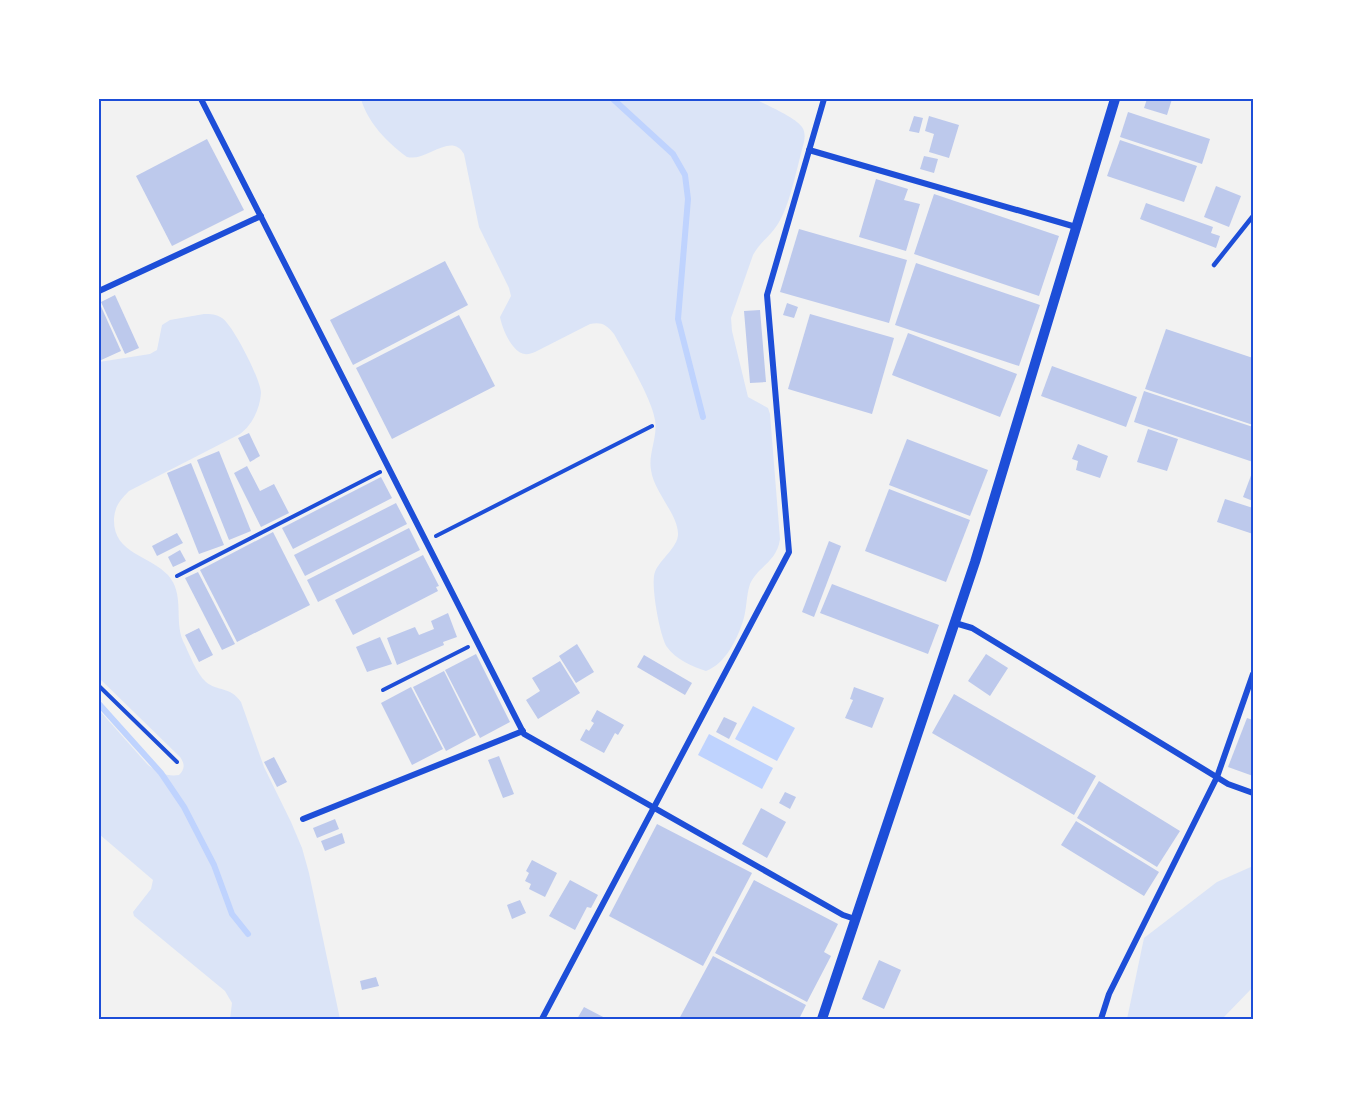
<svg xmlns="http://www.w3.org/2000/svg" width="1352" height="1118" viewBox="0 0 1352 1118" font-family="'DM Sans',sans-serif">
<rect width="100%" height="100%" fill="#f2f2f2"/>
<g fill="#dbe4f7">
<path d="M361,99H755C766,105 795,117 802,127C805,131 805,137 804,142C798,163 790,205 779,222C772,235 760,242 753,255L731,318L732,331L748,397L768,408L770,414L780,539C777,562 758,566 750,584C746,596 747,609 743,621C737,640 725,664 706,671C693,667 675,659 667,647C660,637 650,583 655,572C660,559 679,547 678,533C677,513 654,492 651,470C648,454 658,437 655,420C652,399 625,354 614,334C606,324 601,322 590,324L535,352C532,353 527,355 525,354C512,353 502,328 500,317L511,296L509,288L479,227L464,154C451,131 427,162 407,157C387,142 368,123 361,99Z"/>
<path d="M204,314C211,314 216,314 222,318C233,325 261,380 261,393C260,409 252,425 240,434L129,491C120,500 115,506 114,519C113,554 150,555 168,575C185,594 174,620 183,641C189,653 196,673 206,682C218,692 230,686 241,702L264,767L291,822L302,848L309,873L340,1019H230L232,1003L225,991L134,916L133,912L151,889L153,880L99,834V710L148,765C158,772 167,777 179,775C185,769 185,764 180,757L99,678V362L150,354L157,350L162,325L170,320Z"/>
<path d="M1253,866V987L1222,1019H1127L1144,938L1217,882Z"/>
</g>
<g fill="#bfd3fe">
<path d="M753,706L795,728L777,761L735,739Z"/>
<path d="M709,734L773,768L762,789L698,755Z"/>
</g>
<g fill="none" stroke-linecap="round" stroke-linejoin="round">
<g stroke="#bfd3fe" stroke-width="6">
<path d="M613,99L673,154L685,175L688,199L678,319L703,417"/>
<path d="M99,704L161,773L184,807L214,865L232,914L248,934"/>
</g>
</g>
<g fill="#bdc9ec">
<path d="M1147,99H1172L1167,115L1144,108Z"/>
<path d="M1128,112L1210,139L1202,164L1120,137Z"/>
<path d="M914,116L923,118L919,133L909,131Z"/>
<path d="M929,116L959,125L949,158L929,152L934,134L925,131Z"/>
<path d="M207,139L244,210L172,246L136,176Z"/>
<path d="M1120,140L1197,166L1184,202L1107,176Z"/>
<path d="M924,156L938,159L934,173L920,169Z"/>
<path d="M876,179L908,189L904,200L920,204L906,251L859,237Z"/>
<path d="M1216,186L1241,196L1229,227L1204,217Z"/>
<path d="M934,194L1059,236L1039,296L914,254Z"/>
<path d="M1146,203L1213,227L1211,233L1220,236L1216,248L1140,219Z"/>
<path d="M799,229L907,260L889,323L780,292Z"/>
<path d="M445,261L468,305L353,365L330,320Z"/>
<path d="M916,263L1040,305L1019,366L895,325Z"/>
<path d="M115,295L139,348L125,354L101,302Z"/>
<path d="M99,302L121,351L99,361Z"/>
<path d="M787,303L798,307L794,318L783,315Z"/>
<path d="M760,310L766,382L750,383L744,311Z"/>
<path d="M810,314L894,338L872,414L788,389Z"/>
<path d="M459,315L495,386L392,439L356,368Z"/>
<path d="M1166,329L1253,358V425L1145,389Z"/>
<path d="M908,333L1017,374L1000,417L892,375Z"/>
<path d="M1052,366L1137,397L1126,427L1041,396Z"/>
<path d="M1144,391L1253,427V462L1134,422Z"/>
<path d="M1148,429L1178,439L1167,471L1137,462Z"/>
<path d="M249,433L260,456L250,462L238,438Z"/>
<path d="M907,439L988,470L970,516L889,485Z"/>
<path d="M1078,444L1108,456L1100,478L1076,470L1078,461L1072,459Z"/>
<path d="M219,451L251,531L229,540L197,460Z"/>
<path d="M191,463L224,545L199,554L167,473Z"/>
<path d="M247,466L260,491L274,484L289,513L261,527L234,473Z"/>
<path d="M1253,470V501L1243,497Z"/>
<path d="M381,477L392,498L293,549L282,528Z"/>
<path d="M889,489L970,520L946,582L865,551Z"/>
<path d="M1225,499L1253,508V534L1217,522Z"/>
<path d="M396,503L407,524L305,576L294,555Z"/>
<path d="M409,528L420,550L318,602L307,580Z"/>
<path d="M273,532L310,605L237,642L200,570Z"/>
<path d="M177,533L183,543L157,556L152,546Z"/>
<path d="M829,541L841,546L814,617L802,612Z"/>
<path d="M180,550L186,561L173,567L168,557Z"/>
<path d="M423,555L439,586L436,587L438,591L353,635L335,600Z"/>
<path d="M198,572L235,644L222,650L185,578Z"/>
<path d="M832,584L939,625L928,654L820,613Z"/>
<path d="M448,613L457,637L443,642L444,645L397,665L387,638L415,627L419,635L434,629L431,621Z"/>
<path d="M199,628L213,655L199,662L185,635Z"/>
<path d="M380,637L392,664L367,672L356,647Z"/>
<path d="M577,644L594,672L576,683L559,656Z"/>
<path d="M476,654L510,722L480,738L445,670Z"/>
<path d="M986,654L1008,668L990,696L968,681Z"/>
<path d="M644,655L692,683L685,695L637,667Z"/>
<path d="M560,661L580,693L538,719L526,700L540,691L532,678Z"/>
<path d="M444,671L476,735L446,751L413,687Z"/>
<path d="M411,687L443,749L412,765L381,703Z"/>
<path d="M854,687L884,698L872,728L845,718L853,700L850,699Z"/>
<path d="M954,694L1096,776L1074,815L932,733Z"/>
<path d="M597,710L624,725L618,735L615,733L604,753L580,740L586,729L589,731L594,723L591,721Z"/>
<path d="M724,717L737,723L729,739L716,732Z"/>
<path d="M1247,718L1253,720V776L1228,767Z"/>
<path d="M499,756L514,794L503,798L488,760Z"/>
<path d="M274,757L287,782L277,787L264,762Z"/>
<path d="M1099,781L1180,831L1157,867L1077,818Z"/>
<path d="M785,792L796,797L790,809L779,803Z"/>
<path d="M761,808L786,822L767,858L742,844Z"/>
<path d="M335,819L339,829L317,838L313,828Z"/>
<path d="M1076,821L1159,872L1144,896L1061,845Z"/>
<path d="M657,824L752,873L703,966L609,916Z"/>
<path d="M342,833L345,843L325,851L321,841Z"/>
<path d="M532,860L557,873L545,897L529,889L531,884L525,881L529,873L526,871Z"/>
<path d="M570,880L598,895L591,908L587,907L575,930L549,916Z"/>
<path d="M754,880L838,924L824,952L831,956L807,1002L715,953Z"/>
<path d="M520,900L526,913L512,919L507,905Z"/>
<path d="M713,956L806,1005L799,1019H679Z"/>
<path d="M879,960L901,970L884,1009L862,999Z"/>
<path d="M376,977L379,986L362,990L360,981Z"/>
<path d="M584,1007L607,1019H577Z"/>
</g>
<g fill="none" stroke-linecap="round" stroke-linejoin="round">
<g stroke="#1d4ed8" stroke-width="4">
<path d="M99,100L100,99"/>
<path d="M436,536L652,426"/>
<path d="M177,576L380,472"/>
<path d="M99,686L177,762"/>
<path d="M383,690L468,647"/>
</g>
<path stroke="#1d4ed8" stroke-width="4.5" d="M1214,265L1253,216"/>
<g stroke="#1d4ed8" stroke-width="6">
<path d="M201,99L524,734L843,915L855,919"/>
<path d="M809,150L1076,227"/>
<path d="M99,291L261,216"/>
<path d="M955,623L972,628L1228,784L1253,793"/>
<path d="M303,819L523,731"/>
<path d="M542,1019L789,552L767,295L824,99"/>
<path d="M1101,1019L1109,994L1217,777L1253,674"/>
</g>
<path stroke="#1d4ed8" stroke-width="10" d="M822,1019L975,562L1115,99"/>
</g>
<rect width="1352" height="1118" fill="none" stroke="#ffffff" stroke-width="201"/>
<rect x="100" y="100" width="1152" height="918" fill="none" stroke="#1d4ed8" stroke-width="2"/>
</svg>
